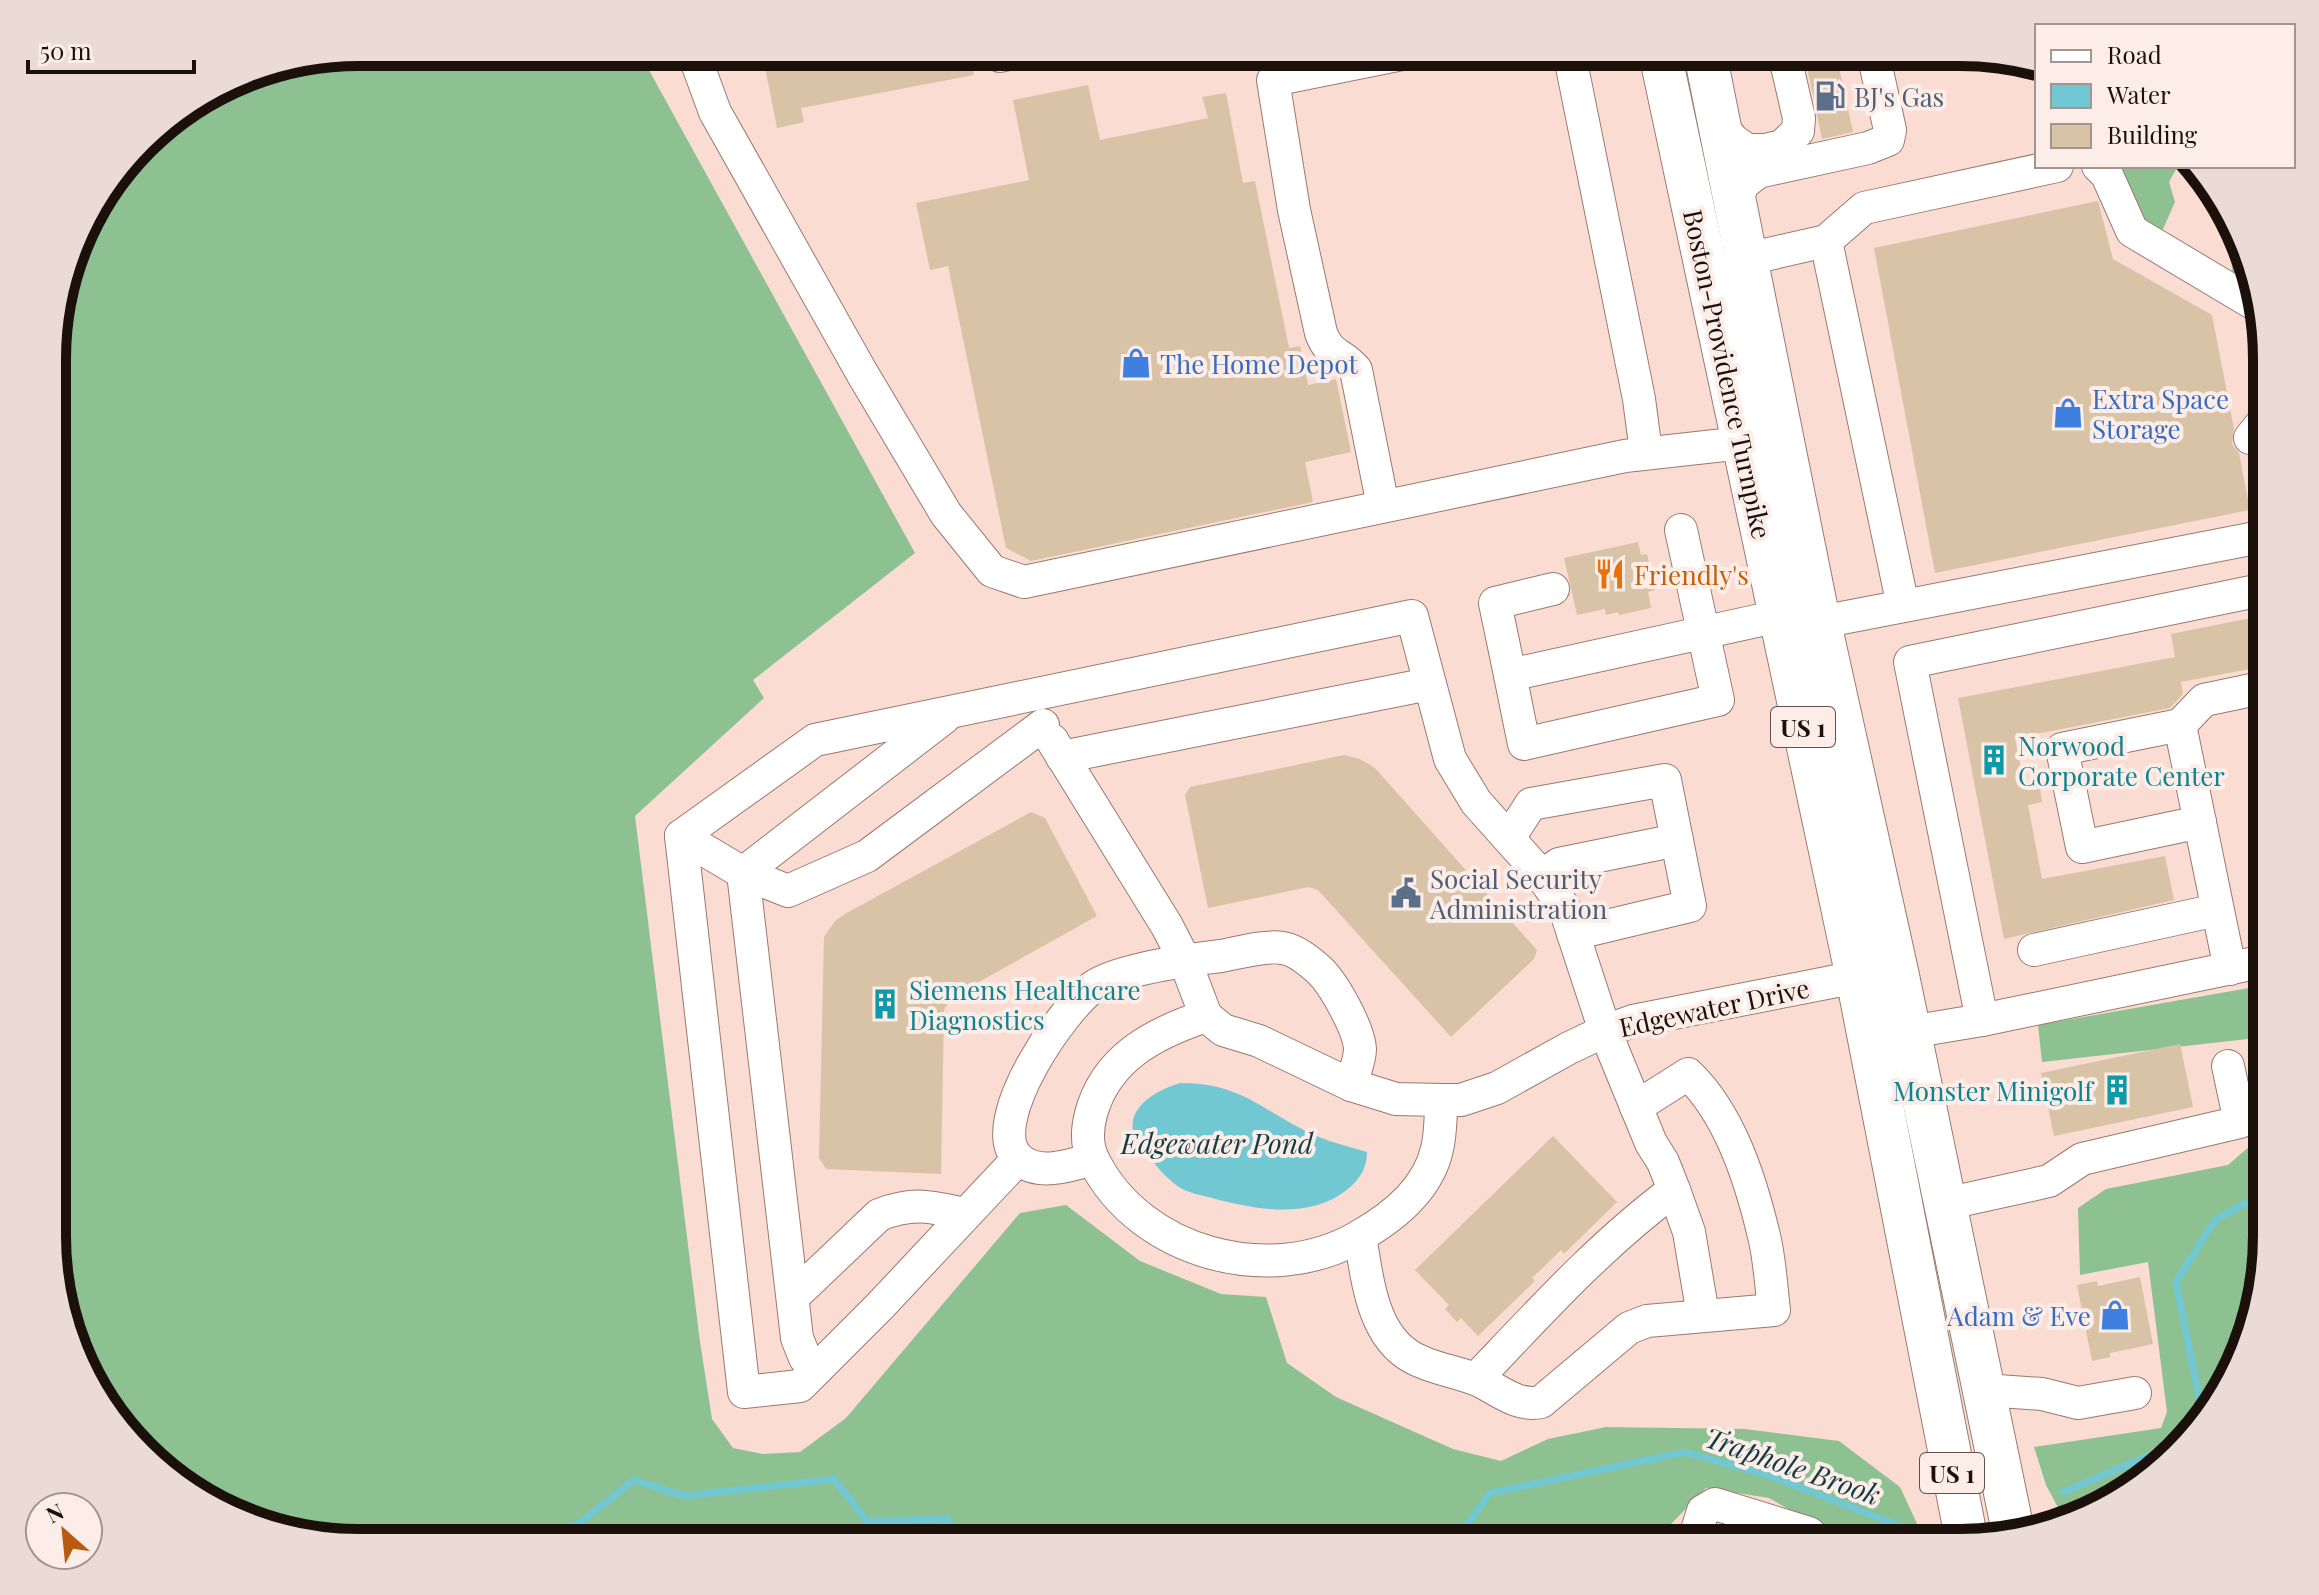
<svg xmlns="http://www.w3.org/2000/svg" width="2319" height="1595" viewBox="0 0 2319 1595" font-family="'Playfair Display',serif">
<rect width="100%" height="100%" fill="#fadcd2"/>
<g fill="#8dc192">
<path d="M359,52H639L915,553L753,680L764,698L635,816L700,1342L712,1419L733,1448L763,1454L800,1452L846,1418L1020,1213L1066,1205L1140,1261L1221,1294L1266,1297L1287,1363L1336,1397L1453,1449L1501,1461L1548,1439L1606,1427L1745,1429L1839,1441L1900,1487L1926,1543H1856L1839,1538L1769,1498L1706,1488L1671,1524L1667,1543L339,1542L260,1527L172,1480L93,1389L55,1276V319L84,223L156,128L242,75Z"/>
<path d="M2112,166H2178L2169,182L2175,202L2159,238L2148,231Z"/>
<path d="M2225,216L2230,219L2252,292L2234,282Z"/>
<path d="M2266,985V1037L2042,1062L2038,1025Z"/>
<path d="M2266,1132V1256L2251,1335L2204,1423L2096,1511L2064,1519L2046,1485L2034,1447L2161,1428L2167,1412L2148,1262L2080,1275L2078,1208L2106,1189L2228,1165Z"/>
</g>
<path fill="#71c8d3" d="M1180,1083C1246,1083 1264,1114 1319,1137C1334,1143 1351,1147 1367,1152C1367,1168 1360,1179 1348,1189C1309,1221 1252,1209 1208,1197C1200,1195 1191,1193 1184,1190C1171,1183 1157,1168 1149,1156C1144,1149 1134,1139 1133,1131C1128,1105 1160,1089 1180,1083Z"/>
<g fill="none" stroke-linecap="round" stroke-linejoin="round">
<g stroke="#71c8d3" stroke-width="7">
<path d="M2194,1431L2200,1402L2176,1282L2215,1220L2266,1192"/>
<path d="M2063,1492L2179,1443"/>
<path d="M542,1542L543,1540L581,1522"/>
<path d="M576,1542L581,1522L634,1480L684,1496L834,1479L867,1521L948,1519L956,1543"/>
<path d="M1025,1543L1053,1530L1065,1543"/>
<path d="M1450,1543L1456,1540L1490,1493L1685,1452L1770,1476L1908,1529"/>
</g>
</g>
<g fill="#d8c3a7">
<path d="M762,52H969L974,75L801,108L804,122L777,128Z"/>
<path d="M1804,53H1836L1853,132L1822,139Z"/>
<path d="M1088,85L1100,140L1208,118L1202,97L1226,93L1243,183L1255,181L1289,348L1300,346L1308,385L1336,379L1351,452L1305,462L1313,502L1031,561L1006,548L948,266L930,270L916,203L1029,180L1013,100Z"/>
<path d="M2098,201L2113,259L2212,315L2234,429L2232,444L2239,453L2250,510L1935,573L1874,248Z"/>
<path d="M1638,542L1641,555L1647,554L1655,590L1648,592L1651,608L1619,615L1618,612L1606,615L1605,609L1577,615L1564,558Z"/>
<path d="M2266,615V666L2181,682L2183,694L2170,708L2015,738L2024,785L2039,783L2042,802L2028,805L2042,879L2165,856L2174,900L2004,939L1958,698L2175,657L2171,634Z"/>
<path d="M1344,755L1360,759L1375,768L1537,950L1534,959L1451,1037L1318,890L1309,887L1208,908L1185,795L1190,787Z"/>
<path d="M1031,812L1045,818L1097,916L952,997L944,1010L941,1174L826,1169L819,1158L824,937L835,921L845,914Z"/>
<path d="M2180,1044L2193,1107L2054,1136L2041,1073Z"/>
<path d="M1553,1136L1617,1202L1564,1254L1561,1250L1557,1254L1532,1278L1535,1281L1478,1336L1461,1318L1457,1322L1445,1309L1449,1305L1415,1270Z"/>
<path d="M2140,1277L2153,1344L2110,1353V1357L2092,1361L2077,1285L2097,1281L2098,1286Z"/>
</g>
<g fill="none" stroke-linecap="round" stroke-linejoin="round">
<g stroke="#9b7a6e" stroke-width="34">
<g id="minor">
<path d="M693,52L715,112L862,373L946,514L992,571L1024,582L1625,456L1742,443"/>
<path d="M999,52L1000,56L1018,52"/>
<path d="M1569,52L1639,399L1646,452"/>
<path d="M1718,122L1733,140L1747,150H1765L1782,146L1798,131L1799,118L1784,53"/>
<path d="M2098,166L2107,175L2132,231L2256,305"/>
<path d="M1735,204L1743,184L1758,172L1868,148L1888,140L1890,130L1873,53"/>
<path d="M1826,241L1903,606"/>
<path d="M1747,259L1826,241L1864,208L2057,166"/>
<path d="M2250,438L2266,418"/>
<path d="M1383,506L1356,370C1341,352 1330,357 1321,333L1294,210L1273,80L1412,52"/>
<path d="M1553,589L1495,603L1510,675L1779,616"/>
<path d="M1821,622L2266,536"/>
<path d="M1510,675L1524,744L1718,700L1681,530"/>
<path d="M2180,725L2230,969"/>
<path d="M1052,740L1167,926L1185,961L1206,1016"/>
<path d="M1062,757L1429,684"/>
<path d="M2200,822L2082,847L2062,749L2180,725L2204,700L2266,687"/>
<path d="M681,836L743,873L788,891L867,856L1043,725"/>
<path d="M1509,838L1531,804L1665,780L1690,906L1573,934"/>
<path d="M1542,876L1559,864L1677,840"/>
<path d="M2034,950L2217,910"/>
<path d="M1982,1020L1910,662L2266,589"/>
<path d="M1910,1032L1982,1020L2260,962L2266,957"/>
<path d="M1442,1100C1440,1116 1441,1134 1437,1149C1428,1190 1392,1218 1358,1237C1270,1288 1140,1253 1094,1161C1086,1146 1087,1129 1091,1114C1106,1058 1154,1033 1206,1016L1223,1030L1259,1041L1351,1085L1396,1099L1442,1100H1461L1497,1088L1569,1048L1605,1031L1633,1021L1857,977"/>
<path d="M1018,1159L880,1306L800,1386L744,1392L681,836L815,740L1412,616L1450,759L1476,802L1542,876L1565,909L1605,1031L1651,1143L1663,1162L1674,1190C1600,1245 1539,1313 1476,1379"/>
<path d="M1092,1159C1070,1166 1035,1177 1017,1157C984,1122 1064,1005 1096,985C1126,968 1187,960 1221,956C1237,953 1266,945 1282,948C1294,949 1309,961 1318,969C1333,982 1359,1029 1360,1049C1360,1060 1354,1074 1351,1085"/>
<path d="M1674,1190L1689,1232L1703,1315"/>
<path d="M1945,1204L2049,1181L2082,1159L2240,1122L2228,1066"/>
<path d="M1360,1236C1368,1281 1372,1343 1422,1362C1440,1370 1461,1373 1480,1381C1500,1391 1518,1407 1541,1402L1629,1328L1647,1321L1774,1310C1771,1286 1770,1260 1764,1236C1751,1181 1730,1114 1688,1074L1636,1107"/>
<path d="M793,1297L879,1215C912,1202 931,1206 964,1214"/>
<path d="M817,1369L805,1358L797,1338L743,873L945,717"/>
<path d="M1984,1390L2042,1394L2078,1403L2135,1393"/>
<path d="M1693,1543L1703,1511L1715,1504L1809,1533L1820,1543"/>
</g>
</g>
<g stroke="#9b7a6e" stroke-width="44">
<g id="major">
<path d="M1660,53L1857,977L1967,1542"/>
<path d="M1705,53L1815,601L1898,976L2013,1531"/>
</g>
</g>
<use href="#minor" stroke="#fff" stroke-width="32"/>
<use href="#major" stroke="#fff" stroke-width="42"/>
</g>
<defs>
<g id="fuel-bare" transform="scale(2.4)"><path d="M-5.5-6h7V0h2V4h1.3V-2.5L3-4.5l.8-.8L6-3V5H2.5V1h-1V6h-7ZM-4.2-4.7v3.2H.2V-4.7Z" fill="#5c6f8a" stroke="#fcede8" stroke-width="2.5" paint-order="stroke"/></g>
<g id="shop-bare" transform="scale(2.4)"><path d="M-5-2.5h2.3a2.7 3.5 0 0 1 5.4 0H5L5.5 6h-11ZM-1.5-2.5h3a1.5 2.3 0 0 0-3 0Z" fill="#3f7fe0" stroke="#fcede8" stroke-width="2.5" paint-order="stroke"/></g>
<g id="restaurant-bare" transform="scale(2.4)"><path d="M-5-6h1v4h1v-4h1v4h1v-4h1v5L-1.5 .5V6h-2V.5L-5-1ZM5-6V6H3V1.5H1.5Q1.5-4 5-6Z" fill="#e8710a" stroke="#fcede8" stroke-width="2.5" paint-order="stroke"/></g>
<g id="building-bare" transform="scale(2.4)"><path d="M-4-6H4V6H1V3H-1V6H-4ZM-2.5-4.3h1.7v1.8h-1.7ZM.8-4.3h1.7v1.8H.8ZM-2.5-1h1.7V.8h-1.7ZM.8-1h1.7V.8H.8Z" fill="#0f9aa8" stroke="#fcede8" stroke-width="2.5" paint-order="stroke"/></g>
<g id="civic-bare" transform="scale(2.4)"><path d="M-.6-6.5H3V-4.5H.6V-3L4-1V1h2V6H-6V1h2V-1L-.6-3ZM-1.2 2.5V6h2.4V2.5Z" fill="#5c6f8a" stroke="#fcede8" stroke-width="2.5" paint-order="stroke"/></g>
</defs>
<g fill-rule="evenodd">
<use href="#fuel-bare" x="1830" y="96"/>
<use href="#shop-bare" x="1136" y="363"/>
<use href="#shop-bare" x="2068" y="413"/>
<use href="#restaurant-bare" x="1610" y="574"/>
<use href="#building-bare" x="1994" y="760"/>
<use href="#civic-bare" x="1406" y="893"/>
<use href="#building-bare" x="885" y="1004"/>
<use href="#building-bare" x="2117" y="1090"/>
<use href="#shop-bare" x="2115" y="1315"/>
</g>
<g text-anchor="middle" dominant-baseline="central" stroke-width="8" stroke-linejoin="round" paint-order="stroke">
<g fill="#fcede8" stroke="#5f524d" stroke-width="2">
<rect x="1771" y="707" width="64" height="40" rx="6"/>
<rect x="1920" y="1453" width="64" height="40" rx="6"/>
</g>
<g font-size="24" font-weight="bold" fill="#1c100b">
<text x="1803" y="727">US 1</text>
<text x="1952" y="1473">US 1</text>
</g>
<g font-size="26" fill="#4e5e75" stroke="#fcede8" text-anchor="start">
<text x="1854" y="96">BJ's Gas</text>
<text x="1430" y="878">Social Security<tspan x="1430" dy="30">Administration</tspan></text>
</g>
<g font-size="26" fill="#366cbe" stroke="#fcede8" text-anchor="start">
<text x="1160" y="363">The Home Depot</text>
<text x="2092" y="398">Extra Space<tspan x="2092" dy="30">Storage</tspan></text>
<text x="2091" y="1315" text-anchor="end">Adam &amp; Eve</text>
</g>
<g font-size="26" fill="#1c100b" stroke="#fcede8">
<text transform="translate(1728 374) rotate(78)">Boston-Providence Turnpike</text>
<text transform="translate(1714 1007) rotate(-12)">Edgewater Drive</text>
</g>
<g font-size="26" fill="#c56008" stroke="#fcede8" text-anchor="start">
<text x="1634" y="574">Friendly's</text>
</g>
<g font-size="26" fill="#0d838f" stroke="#fcede8" text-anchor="start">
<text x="2018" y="745">Norwood<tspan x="2018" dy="30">Corporate Center</tspan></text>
<text x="909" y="989">Siemens Healthcare<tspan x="909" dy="30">Diagnostics</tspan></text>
<text x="2093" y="1090" text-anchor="end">Monster Minigolf</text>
</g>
<g font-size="28" font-style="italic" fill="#133d42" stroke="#fcede8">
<text x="1217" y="1142">Edgewater Pond</text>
<text transform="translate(1793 1465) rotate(19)">Traphole Brook</text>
</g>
</g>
<path d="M0 0H2319V1595H0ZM359 66H1960A293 293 0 0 1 2253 359V1236A293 293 0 0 1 1960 1529H359A293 293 0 0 1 66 1236V359A293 293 0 0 1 359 66Z" fill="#eadbd6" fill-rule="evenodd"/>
<path fill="none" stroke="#1c100b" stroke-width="10" d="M359 66H1960A293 293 0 0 1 2253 359V1236A293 293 0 0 1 1960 1529H359A293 293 0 0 1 66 1236V359A293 293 0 0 1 359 66Z"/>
<rect x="2035" y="24" width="260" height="144" fill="#fcede8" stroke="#a29590" stroke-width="2"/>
<rect x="2051" y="50" width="40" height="12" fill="#ffffff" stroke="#a29590" stroke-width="2"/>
<text x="2107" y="64" font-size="24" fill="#1c100b">Road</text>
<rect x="2051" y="84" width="40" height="24" fill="#71c8d3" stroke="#a29590" stroke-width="2"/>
<text x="2107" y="104" font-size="24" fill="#1c100b">Water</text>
<rect x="2051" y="124" width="40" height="24" fill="#d8c3a7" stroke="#a29590" stroke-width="2"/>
<text x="2107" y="144" font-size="24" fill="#1c100b">Building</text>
<g transform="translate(64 1531) rotate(333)"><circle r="38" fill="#fcede8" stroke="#a29590" stroke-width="2"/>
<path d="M0-6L14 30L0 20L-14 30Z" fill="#b95a0f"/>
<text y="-12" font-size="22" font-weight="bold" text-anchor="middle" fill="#1c100b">N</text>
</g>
<path d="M28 60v12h166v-12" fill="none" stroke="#1c100b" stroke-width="4"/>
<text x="40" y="60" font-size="24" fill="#1c100b" stroke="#fcede8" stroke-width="6" paint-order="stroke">50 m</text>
</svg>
